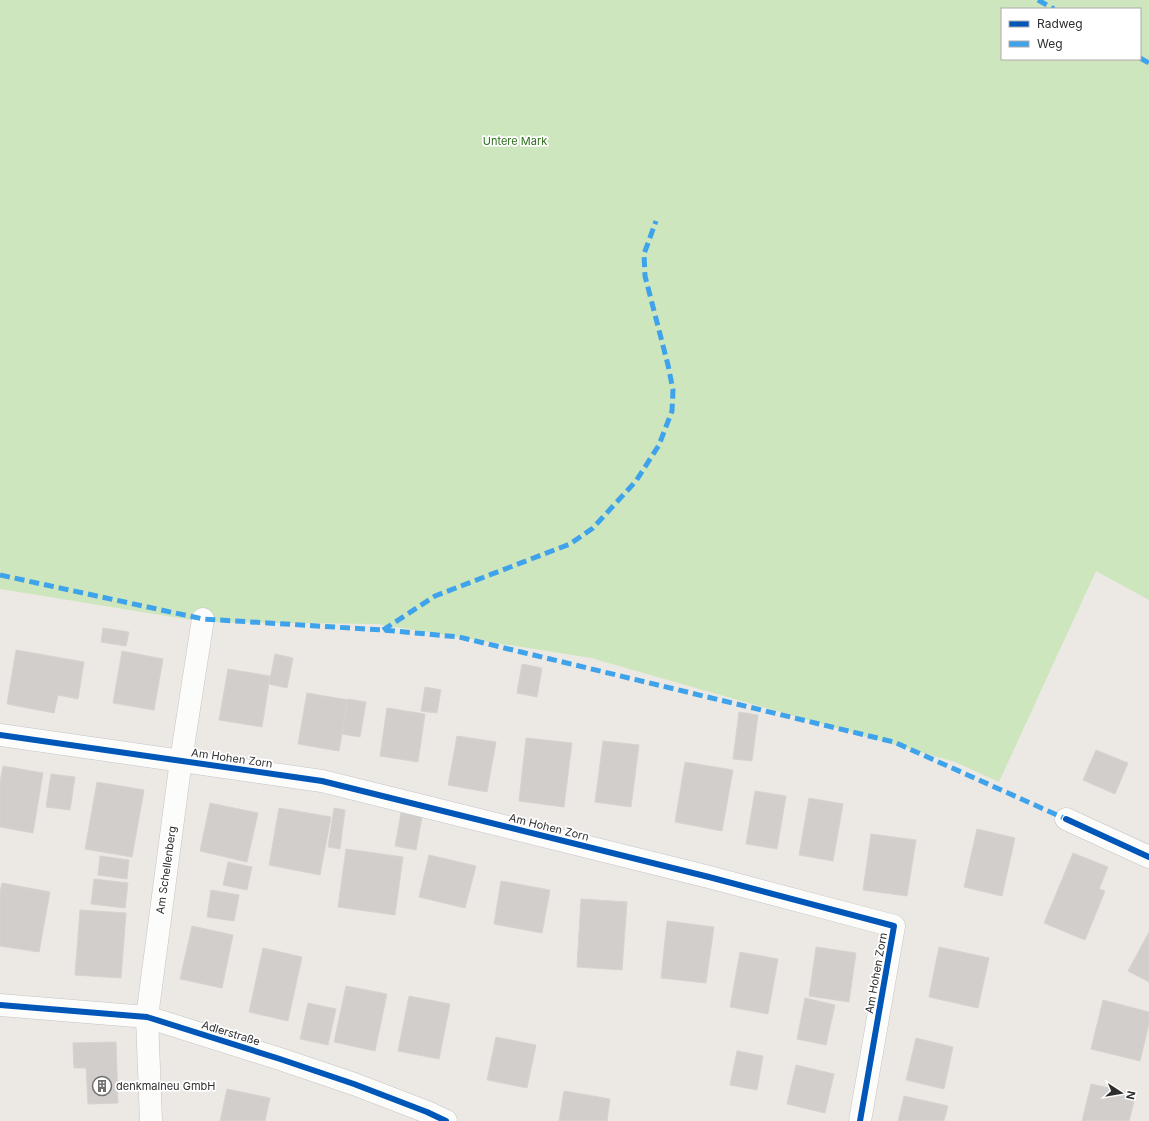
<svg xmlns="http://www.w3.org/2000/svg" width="1149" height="1121" viewBox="0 0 1149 1121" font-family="Inter,sans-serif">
<rect width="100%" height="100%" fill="#ece8e4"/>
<path fill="#cee6be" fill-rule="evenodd" d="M0,0H1149V600L1096,571L999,782L955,762L591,658L377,624L204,622L0,589ZM1002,9H1140V59H1002Z"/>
<g fill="#d1cecb" stroke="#d7d4d0">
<path d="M103,628L129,632L126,646L101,642Z"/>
<path d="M16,650L84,662L78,699L58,695L54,713L7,704Z"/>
<path d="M122,651L163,659L154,710L113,703Z"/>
<path d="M275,654L293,658L287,688L269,684Z"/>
<path d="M522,664L542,668L537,697L517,693Z"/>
<path d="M228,669L270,676L262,727L219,720Z"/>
<path d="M425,687L441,690L437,713L421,711Z"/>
<path d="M307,693L348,700L339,751L298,744Z"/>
<path d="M348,699L366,702L360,737L342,734Z"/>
<path d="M387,708L425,714L418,762L380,756Z"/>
<path d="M739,712L758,715L752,761L733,759Z"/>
<path d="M457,736L496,742L487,792L448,785Z"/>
<path d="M526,738L572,743L564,807L519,801Z"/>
<path d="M603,741L639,745L631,807L595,802Z"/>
<path d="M1096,750L1128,763L1115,794L1083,780Z"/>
<path d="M685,762L733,770L722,831L675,822Z"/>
<path d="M3,766L43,773L33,833L0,827V782Z"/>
<path d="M51,774L75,777L70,810L46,807Z"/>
<path d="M97,782L144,790L132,857L85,849Z"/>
<path d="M755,791L786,796L777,849L746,844Z"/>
<path d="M809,798L843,804L833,861L799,855Z"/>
<path d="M210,803L258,813L247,862L200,851Z"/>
<path d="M279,808L331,817L320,875L269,865Z"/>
<path d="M334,808L345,810L340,849L328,847Z"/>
<path d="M401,813L422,817L416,850L395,846Z"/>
<path d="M977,829L1015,838L1002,896L964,887Z"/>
<path d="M871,834L916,840L907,896L863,890Z"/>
<path d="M346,849L403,857L395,915L338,907Z"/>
<path d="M1073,853L1108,867L1099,889L1105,891L1085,940L1044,923Z"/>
<path d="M429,855L476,866L465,908L419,897Z"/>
<path d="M100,856L129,860L127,879L98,875Z"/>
<path d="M228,862L252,867L247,890L223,885Z"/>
<path d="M94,879L128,883L125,908L91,904Z"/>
<path d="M501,881L550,890L542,933L494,924Z"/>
<path d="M2,883L50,892L39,952L0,946V892Z"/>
<path d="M211,890L239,895L234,921L207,917Z"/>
<path d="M581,899L627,902L622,970L577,967Z"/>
<path d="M80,910L126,913L121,978L75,975Z"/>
<path d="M667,921L714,927L706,983L661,978Z"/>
<path d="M192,926L233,935L222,988L180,979Z"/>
<path d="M1149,932V982L1128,971Z"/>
<path d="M816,947L856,953L849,1002L809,996Z"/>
<path d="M939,947L989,958L978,1008L929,997Z"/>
<path d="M263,948L302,957L288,1021L249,1012Z"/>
<path d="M740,952L778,959L768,1014L730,1007Z"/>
<path d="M346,986L387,994L375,1051L334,1042Z"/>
<path d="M409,996L450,1004L439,1059L398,1051Z"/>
<path d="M805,998L835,1005L826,1045L797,1039Z"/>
<path d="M1103,1000L1149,1012V1024L1140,1061L1091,1049Z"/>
<path d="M308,1003L336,1009L328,1045L300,1039Z"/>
<path d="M496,1037L536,1045L527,1088L487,1080Z"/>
<path d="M916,1038L953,1047L944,1089L906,1080Z"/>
<path d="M116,1042L118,1103L88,1104L86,1068H74L73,1043Z"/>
<path d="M737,1051L763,1056L757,1090L730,1085Z"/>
<path d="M796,1065L834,1074L825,1113L787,1104Z"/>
<path d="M1091,1084L1136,1094L1129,1121H1082Z"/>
<path d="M227,1089L270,1098L265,1121H220Z"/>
<path d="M564,1091L610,1099L607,1121H559Z"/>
<path d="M904,1096L948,1106L944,1121H898Z"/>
</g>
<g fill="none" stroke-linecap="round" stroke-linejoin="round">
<g stroke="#c5c4c5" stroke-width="23">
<g id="street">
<path d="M0,735L322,781L709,877L894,926L860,1121"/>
<path d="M1066,819L1149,857"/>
<path d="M0,1005L147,1017L280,1059L354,1084L427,1112L446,1121"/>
<path d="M151,1121L147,1017L181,760L203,619"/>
</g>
</g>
<use href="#street" stroke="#fcfcfb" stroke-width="22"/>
<g stroke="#3ea3eb" stroke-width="5" stroke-dasharray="10 5" stroke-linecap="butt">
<path d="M1038,0L1054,9"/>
<path d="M1140,58L1149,63"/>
<path d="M0,575L203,619L383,630L459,637L894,742L1066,819"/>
<path d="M383,630L435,596L570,544L593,528L636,481L659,445L672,411L673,390L668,365L645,276L644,254L656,221"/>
</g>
<g stroke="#fff" stroke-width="8">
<g id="cycleway">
<path d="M0,735L322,781L709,877L894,926L860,1121"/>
<path d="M1066,819L1149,857"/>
<path d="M0,1005L147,1017L280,1059L354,1084L427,1112L446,1121"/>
</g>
</g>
<use href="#cycleway" stroke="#0057b8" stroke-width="6"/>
</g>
<defs>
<g id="building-ring" transform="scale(1)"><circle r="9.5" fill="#fff" stroke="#706f6e" stroke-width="1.5"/><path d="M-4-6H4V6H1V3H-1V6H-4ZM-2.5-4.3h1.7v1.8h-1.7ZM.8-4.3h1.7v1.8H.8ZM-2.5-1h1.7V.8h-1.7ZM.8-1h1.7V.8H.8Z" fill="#706f6e"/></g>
</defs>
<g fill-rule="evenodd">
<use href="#building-ring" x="102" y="1086"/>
</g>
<g text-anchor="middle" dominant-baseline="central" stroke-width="3.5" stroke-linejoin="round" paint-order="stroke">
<g font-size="11" fill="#2c6e1b" stroke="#fff">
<text x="515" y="141">Untere Mark</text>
</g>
<g font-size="11" fill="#2e2e2e" stroke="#fff">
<text transform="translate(232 758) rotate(8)">Am Hohen Zorn</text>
<text transform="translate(549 827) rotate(14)">Am Hohen Zorn</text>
<text transform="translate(166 870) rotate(-82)">Am Schellenberg</text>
<text transform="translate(876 973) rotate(-80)">Am Hohen Zorn</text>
<text transform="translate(231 1033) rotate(17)">Adlerstraße</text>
</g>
<g font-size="11" fill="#2e2e2e" stroke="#fff" text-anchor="start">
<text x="116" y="1086">denkmalneu GmbH</text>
</g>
</g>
<rect x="1001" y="8" width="140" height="52" fill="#ffffff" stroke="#ababab"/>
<rect x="1009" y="21" width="20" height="6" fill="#0057b8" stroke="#ababab"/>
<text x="1037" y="28" font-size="12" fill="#2e2e2e">Radweg</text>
<rect x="1009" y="41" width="20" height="6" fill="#3ea3eb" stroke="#ababab"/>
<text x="1037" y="48" font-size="12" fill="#2e2e2e">Weg</text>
<g transform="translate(1121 1093) rotate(102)" stroke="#ffffff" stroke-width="3" paint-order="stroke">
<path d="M0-3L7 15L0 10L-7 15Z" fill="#2e2e2e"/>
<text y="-6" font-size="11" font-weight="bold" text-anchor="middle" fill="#2e2e2e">N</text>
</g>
</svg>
